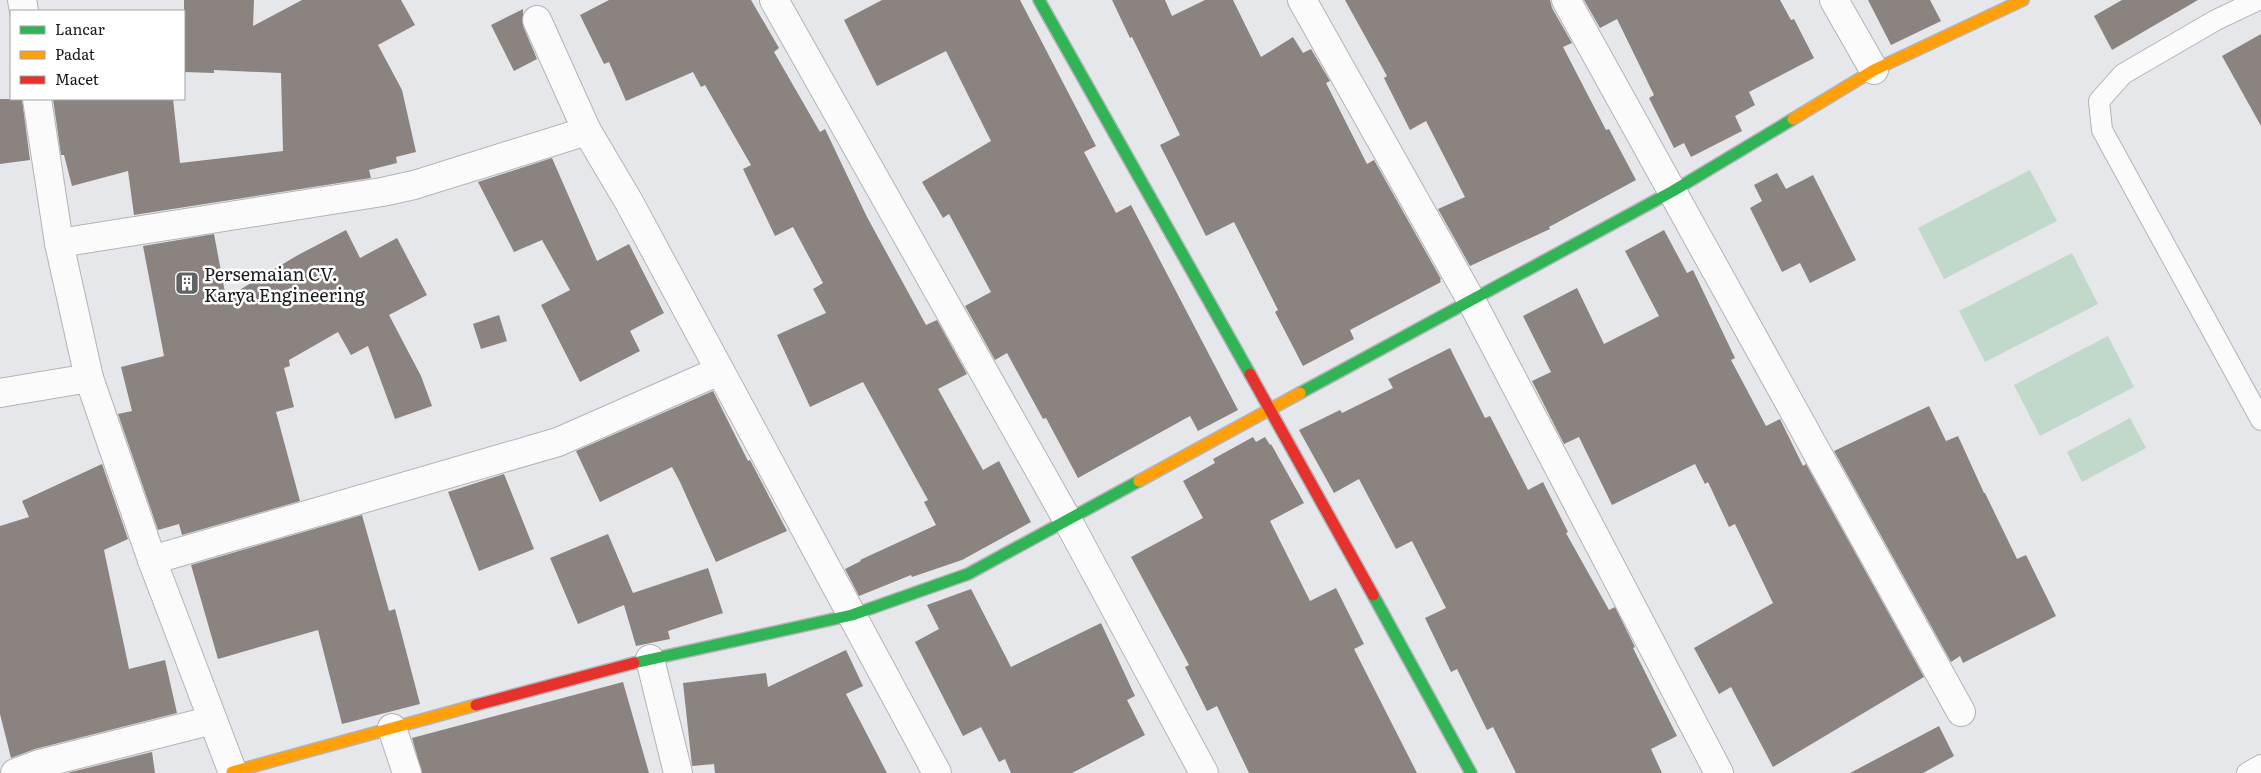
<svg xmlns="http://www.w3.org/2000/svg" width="2261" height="773" viewBox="0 0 2261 773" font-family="Literata,serif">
<rect width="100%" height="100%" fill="#e5e7ea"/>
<g fill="#c0d9cb">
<path d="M2030,170L2057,221L1944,279L1918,228Z"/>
<path d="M2072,253L2098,304L1985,362L1959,311Z"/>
<path d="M2108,336L2134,387L2040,436L2014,385Z"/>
<path d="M2130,418L2146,448L2082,482L2067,452Z"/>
</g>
<g fill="#8b8380">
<path d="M184,0H254L253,26L302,0H401L415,25L378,45L402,90L416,152L396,157L397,163L369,170L371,178L134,215L128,171L72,186L64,155H61L53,99H173L180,163L283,151L281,73L214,70V73L184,72Z"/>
<path d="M609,0H751L779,48L774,52L820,132L825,129L867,217L926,325L937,320L967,374L938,389L983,470L999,461L1031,522L962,560L912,577L911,575L859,596L845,569L861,561L860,560L936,525L924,502L928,500L863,382L810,407L777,335L826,313L813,289L823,283L793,227L775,236L743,169L751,165L705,85L701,87L693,72L626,101L609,62L604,64L580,15Z"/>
<path d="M882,0H1020L1096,146L1084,152L1116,213L1131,205L1238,410L1198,431L1190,416L1078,478L1046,418L1043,419L1007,353L995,360L965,306L991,292L949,214L943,218L922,182L991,141L946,51L877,86L844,20Z"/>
<path d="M1112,0H1165L1172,16L1205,0H1233L1261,57L1293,37L1303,53L1311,49L1330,81L1326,83L1367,164L1374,160L1441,279L1440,280L1441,282L1350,330L1354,339L1303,366L1275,312L1278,310L1234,222L1206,236L1160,145L1180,135L1132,37L1130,38Z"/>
<path d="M1345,0H1550L1552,8L1572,43L1563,47L1606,130L1609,129L1636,180L1549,227L1550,229L1470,266L1438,209L1465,197L1426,121L1410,130L1384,78L1387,76Z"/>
<path d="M1584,0H1780L1791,20L1794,19L1814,58L1749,92L1755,105L1735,116L1742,131L1691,157L1684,143L1674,148L1649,98L1654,95L1617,19L1600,28Z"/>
<path d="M1868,0H1930L1941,21L1891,45Z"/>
<path d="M2122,0H2198L2112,50L2094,16Z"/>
<path d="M523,9V26L537,59L514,71L491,25Z"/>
<path d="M2261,34V126L2222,56Z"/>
<path d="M0,99H22L30,160L0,164Z"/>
<path d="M552,158L597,261L629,244L664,313L630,331L640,351L580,382L541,305L570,290L542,240L514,252L478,182Z"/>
<path d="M1777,173L1786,189L1813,175L1856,260L1810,283L1800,263L1782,272L1750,208L1762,201L1754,185Z"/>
<path d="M346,230L360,258L397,238L427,295L389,315L421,376L432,406L395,419L368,346L351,355L338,332L289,360L290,366L284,368L294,407L276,412L300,501L182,535L179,524L158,530L118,414L132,411L121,367L164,356L143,246L214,234L226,298L298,255Z"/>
<path d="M1664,230L1687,273L1693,270L1735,358L1731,360L1766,426L1780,419L1803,466L1806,464L1924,677L1773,767L1731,687L1719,694L1694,648L1773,603L1735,524L1729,527L1708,482L1705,484L1695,464L1612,505L1579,437L1564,444L1532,381L1551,372L1523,316L1577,288L1604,344L1659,316L1625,251Z"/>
<path d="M499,315L507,341L481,349L473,324Z"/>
<path d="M1450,348L1485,418L1490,416L1528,490L1543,482L1568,532L1566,533L1609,610L1615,607L1635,647L1633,648L1677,736L1651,749L1662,773H1516L1493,727L1487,730L1457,669L1451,672L1425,618L1446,608L1412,541L1396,549L1359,479L1334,493L1299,430L1340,410L1342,413L1393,388L1388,379Z"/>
<path d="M713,391L748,461L750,460L787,531L716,562L680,482L672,467L600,502L576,451Z"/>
<path d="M1929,406L1946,441L1958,436L1984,493H1985L2017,559L2026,555L2056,616L1963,663L1960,656L1951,662L1834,451Z"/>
<path d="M1253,437L1256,442L1265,437L1270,445L1271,444L1304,503L1270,521L1310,601L1336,588L1364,644L1354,649L1417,773H1249L1217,706L1207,711L1185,667L1189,665L1131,557L1203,518L1183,481L1215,463L1213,459Z"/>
<path d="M102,464L128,539L104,550L129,669L165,660L177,713L35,749L11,758L0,714V526L29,517L22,501Z"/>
<path d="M504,474L534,549L479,571L448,492Z"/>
<path d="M362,515L389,611L395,609L420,704L342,724L318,630L218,659L191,565Z"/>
<path d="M608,534L633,593L708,568L723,613L668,631L670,639L636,646L624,605L578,624L550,558Z"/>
<path d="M971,589L1011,667L1101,623L1135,696L1127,700L1145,735L1072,773H1011L1005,759L999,762L981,727L963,736L915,642L939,629L927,605Z"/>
<path d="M846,650L863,686L846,694L887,773H715L714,764L692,766L683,683L766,673L768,687Z"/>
<path d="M623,682L649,773H422L412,738Z"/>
<path d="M1939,726L1954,756L1923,773H1850Z"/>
<path d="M152,752L155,773H67Z"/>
</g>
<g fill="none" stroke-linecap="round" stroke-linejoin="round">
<g stroke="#b2b4b7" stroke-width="22">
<g id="lane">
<path d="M2258,0L2216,20L2123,74L2099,101L2102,130L2261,420"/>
<path d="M2247,773L2261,765"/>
</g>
</g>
<g stroke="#b2b4b7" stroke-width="30">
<g id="street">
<path d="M22,0L24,11"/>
<path d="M774,0L1068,521L1204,773"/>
<path d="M1302,0L1471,300L1719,773"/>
<path d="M1566,0L1961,712"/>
<path d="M1834,0L1874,70"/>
<path d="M537,20L587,131L629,202L937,773"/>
<path d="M37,99L59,243L89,378L152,560L233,773"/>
<path d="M59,243L382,192L414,185L587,131"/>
<path d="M0,393L89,378"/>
<path d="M152,560L558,442L719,371"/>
<path d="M650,659L678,773"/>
<path d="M392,728L407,773"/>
<path d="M15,773L39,764L213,720"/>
</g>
</g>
<g stroke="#b2b4b7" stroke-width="14">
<g id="fast">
<path d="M1039,0L1250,374"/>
<path d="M1300,393L1673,191L1793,119"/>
<path d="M1373,595L1471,773"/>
<path d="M634,663L852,615L968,574L1139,481"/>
</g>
</g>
<g stroke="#b2b4b7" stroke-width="14">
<g id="slow">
<path d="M1793,119L1874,70L2023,0"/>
<path d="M1139,481L1300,393"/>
<path d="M232,772L476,705"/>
</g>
</g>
<g stroke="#b2b4b7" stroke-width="14">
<g id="jam">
<path d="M1250,374L1373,595"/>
<path d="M476,705L634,663"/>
</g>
</g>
<use href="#lane" stroke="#fbfbfc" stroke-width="20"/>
<use href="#street" stroke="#fbfbfc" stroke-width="28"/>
<use href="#fast" stroke="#30b455" stroke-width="11"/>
<use href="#slow" stroke="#ff9f0a" stroke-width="11"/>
<use href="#jam" stroke="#e5322d" stroke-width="11"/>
</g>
<defs>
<g id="building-square" transform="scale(1.25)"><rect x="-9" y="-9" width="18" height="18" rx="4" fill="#606264" stroke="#fff"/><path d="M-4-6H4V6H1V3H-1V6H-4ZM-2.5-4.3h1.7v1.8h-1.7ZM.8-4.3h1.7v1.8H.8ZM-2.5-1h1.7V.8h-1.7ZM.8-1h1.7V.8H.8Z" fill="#fff"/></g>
</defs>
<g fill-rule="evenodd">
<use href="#building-square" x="187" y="283"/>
</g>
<g text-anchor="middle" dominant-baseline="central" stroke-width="5" stroke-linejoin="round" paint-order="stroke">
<g font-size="18" fill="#181a1c" stroke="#fff" text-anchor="start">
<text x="204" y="273">Persemaian CV.<tspan x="204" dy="21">Karya Engineering</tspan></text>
</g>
</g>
<rect x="10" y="10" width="175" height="90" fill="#ffffff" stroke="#a3a3a4"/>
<rect x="20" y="26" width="25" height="8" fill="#30b455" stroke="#a3a3a4"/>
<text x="55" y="35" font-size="15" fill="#181a1c">Lancar</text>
<rect x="20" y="51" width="25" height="8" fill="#ff9f0a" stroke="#a3a3a4"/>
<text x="55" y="60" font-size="15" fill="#181a1c">Padat</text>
<rect x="20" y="76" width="25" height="8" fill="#e5322d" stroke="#a3a3a4"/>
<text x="55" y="85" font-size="15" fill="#181a1c">Macet</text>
</svg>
